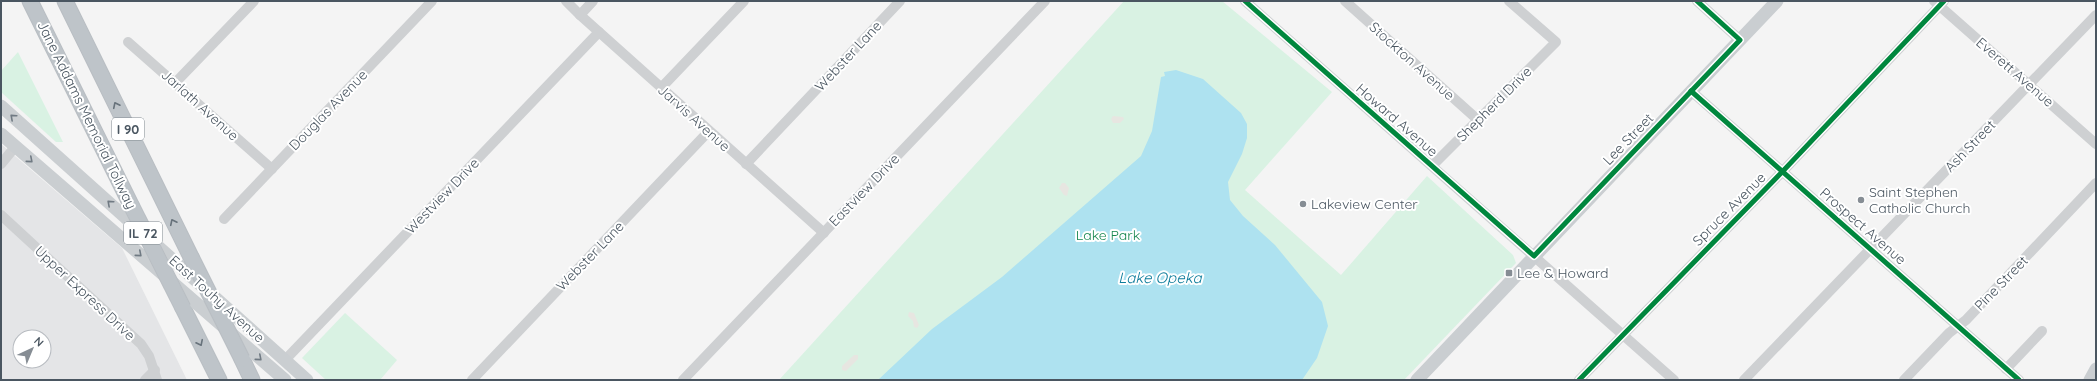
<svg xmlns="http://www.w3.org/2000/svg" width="2097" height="381" viewBox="0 0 2097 381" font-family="Quicksand,sans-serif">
<rect width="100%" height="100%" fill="#f4f4f4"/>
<path fill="#e4e5e7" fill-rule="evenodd" d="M1,144L122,248L187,380H1ZM20,337H44V361H20Z"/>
<g fill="#d9f2e3">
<path d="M1124,1H1222L1332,92L1245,190L1341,275L1427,176L1513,255L1516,263L1404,380H779Z"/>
<path d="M18,52L63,142H56L1,92V71Z"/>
<path d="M345,313L397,360L380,380H326L302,358Z"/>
</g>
<g fill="#e7e6e1">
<path d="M1113,116L1123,117L1124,119L1120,123H1113L1111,119Z"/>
<path d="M1062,183H1065L1069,188L1067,196L1064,195L1059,188Z"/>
<path d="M909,312L914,313L919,325L917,328L914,327L913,321L908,316Z"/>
<path d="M854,355H858V359L846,371L842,370V366Z"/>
</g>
<path fill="#aee2f0" d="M1176,70L1203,79L1241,113L1247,124V138L1242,154L1228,182L1230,200L1243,216L1275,245L1322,302L1328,326L1317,358L1302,380H878L932,329L1002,277L1141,156L1152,131L1161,77L1165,76L1164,72Z"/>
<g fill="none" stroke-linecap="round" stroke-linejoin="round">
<g stroke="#b9bec3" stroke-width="17">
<g id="highway">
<path d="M30,1L131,205"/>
<path d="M65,1L191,257"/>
<path d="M183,308L219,380"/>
<path d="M242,359L252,380"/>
</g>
</g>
<g stroke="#ced0d2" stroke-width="10">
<path d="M566,1L580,15L824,233"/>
<path d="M1245,1L1674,380"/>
<path d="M1345,1L1478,120"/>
<path d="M1697,1L1740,40"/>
<path d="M1934,1L2096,144"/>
<path d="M580,15L593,1"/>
<path d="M128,42L272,169"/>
<path d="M175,83L254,1"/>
<path d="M661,88L744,1"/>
<path d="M1691,91L2019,380"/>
<path d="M1,164L15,147"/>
<path d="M746,164L900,1"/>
<path d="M1432,166L1556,42L1509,1"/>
<path d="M1,215L141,344L149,356L157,380"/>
<path d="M224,219L432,1"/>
<path d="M285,360L599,32"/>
<path d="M2006,369L2042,331"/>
<path d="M145,380L155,370"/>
<path d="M472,380L709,131"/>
<path d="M683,380L1045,1"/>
<path d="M1579,380L1783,171L1944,1"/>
<path d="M1744,380L2096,15"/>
<path d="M1904,380L1949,333L1966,320L2096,183"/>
</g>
<g stroke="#caced1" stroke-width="13">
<path d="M1,106L307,380"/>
<path d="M1,134L285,380"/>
<path d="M1417,380L1777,1"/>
<path d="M2090,380L2096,369"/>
</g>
<use href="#highway" stroke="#bec4c9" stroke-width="15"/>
<g stroke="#b9bec3" stroke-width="17" stroke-linecap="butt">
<g id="highway-bridge">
<path d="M131,205L183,308"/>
<path d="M191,257L242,359"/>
</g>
</g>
<use href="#highway-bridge" stroke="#bec4c9" stroke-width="15"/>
<g stroke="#fff" stroke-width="8">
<g id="cycleway">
<path d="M1245,1L1534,256L1740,40L1697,1"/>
<path d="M1691,91L2019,380"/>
<path d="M1579,380L1783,171L1944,1"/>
</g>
</g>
<use href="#cycleway" stroke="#00873e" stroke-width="5"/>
</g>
<defs><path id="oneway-chevron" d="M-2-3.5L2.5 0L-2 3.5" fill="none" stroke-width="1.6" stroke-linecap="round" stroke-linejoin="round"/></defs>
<g stroke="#67727b">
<use href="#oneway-chevron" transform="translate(116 105) rotate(-116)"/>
<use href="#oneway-chevron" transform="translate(173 222) rotate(-116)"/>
<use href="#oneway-chevron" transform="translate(200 343) rotate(64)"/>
</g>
<g stroke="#707a83">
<use href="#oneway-chevron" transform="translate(13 117) rotate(-138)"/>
<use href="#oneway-chevron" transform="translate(30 160) rotate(41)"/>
<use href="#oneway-chevron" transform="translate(110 203) rotate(-138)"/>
<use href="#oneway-chevron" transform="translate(139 254) rotate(41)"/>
<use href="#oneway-chevron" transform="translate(259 358) rotate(41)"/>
</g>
<g fill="#868d94" stroke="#fff" stroke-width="1.5">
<circle cx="1861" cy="200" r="4"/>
<circle cx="1303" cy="204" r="4"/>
<rect x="1505" y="269" width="8" height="8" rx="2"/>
</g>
<g text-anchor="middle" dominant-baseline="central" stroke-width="4" stroke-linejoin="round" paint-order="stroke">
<g fill="#fff" stroke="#808990" stroke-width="1">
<rect x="112" y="118" width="32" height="22" rx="3"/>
<rect x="124" y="222" width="38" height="22" rx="3"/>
</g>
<g font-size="13" font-weight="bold" fill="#4a5661">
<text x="128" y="129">I 90</text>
<text x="143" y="233">IL 72</text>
</g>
<g font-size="14" fill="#4a5661" stroke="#fff">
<text transform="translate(848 56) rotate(-47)">Webster Lane</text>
<text transform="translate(1412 61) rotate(42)">Stockton Avenue</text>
<text transform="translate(2015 72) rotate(41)">Everett Avenue</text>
<text transform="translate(1494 104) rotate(-45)">Shepherd Drive</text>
<text transform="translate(200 105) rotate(42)">Jarlath Avenue</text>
<text transform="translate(328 110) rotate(-46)">Douglas Avenue</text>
<text transform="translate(87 115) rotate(64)">Jane Addams Memorial Tollway</text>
<text transform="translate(694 118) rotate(42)">Jarvis Avenue</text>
<text transform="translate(1397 120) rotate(41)">Howard Avenue</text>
<text transform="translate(1628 139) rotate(-46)">Lee Street</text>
<text transform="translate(1970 146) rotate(-46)">Ash Street</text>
<text transform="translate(864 190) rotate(-46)">Eastview Drive</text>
<text transform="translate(442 196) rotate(-46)">Westview Drive</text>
<text transform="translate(1729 209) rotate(-45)">Spruce Avenue</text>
<text transform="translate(1863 226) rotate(41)">Prospect Avenue</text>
<text transform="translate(590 256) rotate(-46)">Webster Lane</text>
<text transform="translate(2001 283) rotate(-46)">Pine Street</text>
<text transform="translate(85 293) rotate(43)">Upper Express Drive</text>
<text transform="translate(217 299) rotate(42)">East Touhy Avenue</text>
</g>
<g font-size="14" fill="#4a5661" stroke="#fff" text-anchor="start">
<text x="1869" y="192">Saint Stephen<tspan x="1869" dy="16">Catholic Church</tspan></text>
<text x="1311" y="204">Lakeview Center</text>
<text x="1517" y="273">Lee &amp; Howard</text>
</g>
<g font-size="14" fill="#17864f" stroke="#fff">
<text x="1108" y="235">Lake Park</text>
</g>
<g font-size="15" font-style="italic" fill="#0c7c9b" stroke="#fff">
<text x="1160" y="277">Lake Opeka</text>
</g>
</g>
<rect width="2097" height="381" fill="none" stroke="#4a5661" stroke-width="4"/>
<g transform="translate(32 349) rotate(44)"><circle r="19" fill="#ffffff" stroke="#b7bbc0"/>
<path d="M0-3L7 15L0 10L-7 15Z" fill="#868d94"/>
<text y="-6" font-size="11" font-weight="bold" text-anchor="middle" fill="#4a5661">N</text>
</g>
</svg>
